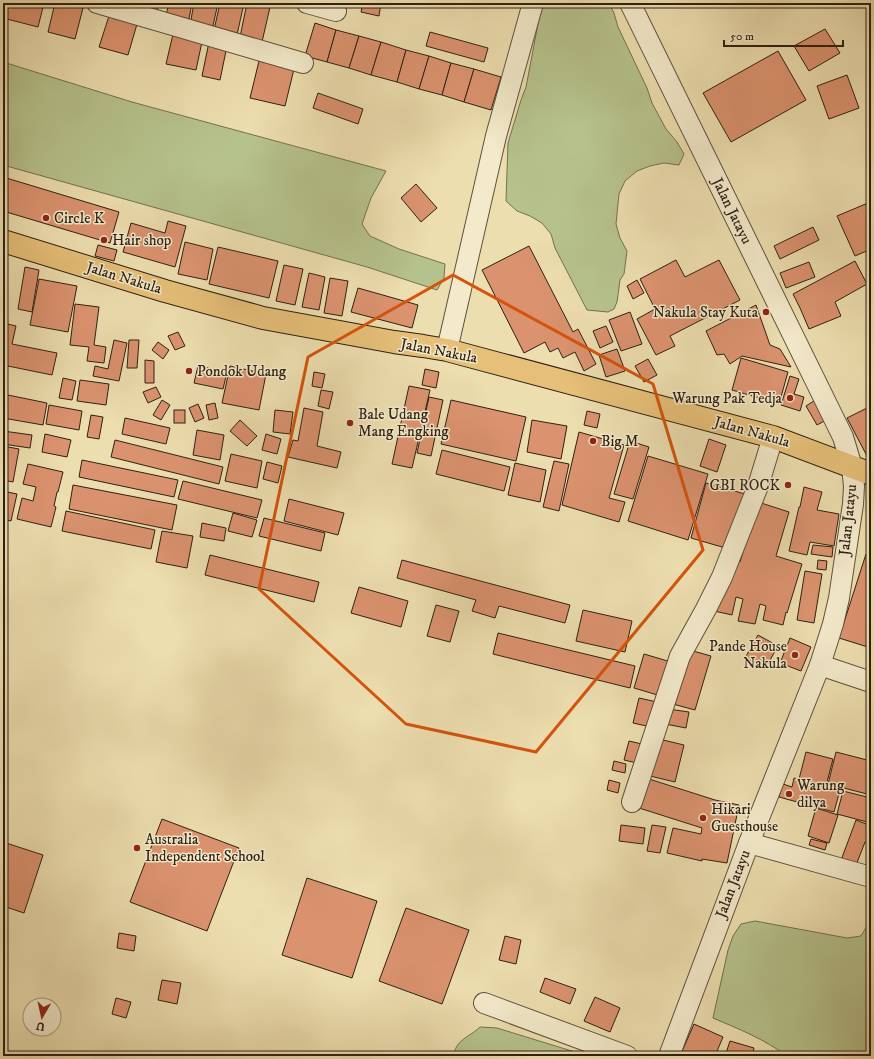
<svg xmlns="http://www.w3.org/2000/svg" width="874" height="1059" viewBox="0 0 874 1059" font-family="'IM FELL DW Pica',serif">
<rect width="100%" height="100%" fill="#eddeaf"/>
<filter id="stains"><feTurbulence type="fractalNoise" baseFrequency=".005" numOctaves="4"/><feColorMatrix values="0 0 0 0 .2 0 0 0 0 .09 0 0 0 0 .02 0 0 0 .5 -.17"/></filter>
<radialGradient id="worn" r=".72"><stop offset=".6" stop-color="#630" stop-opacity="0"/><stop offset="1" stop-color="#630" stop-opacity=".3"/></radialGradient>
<g fill="#b6c28c" stroke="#727150">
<path d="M542,3H609L614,13L618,27L647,88L652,103L666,129L677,142L684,154L679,165L664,163L650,166L637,171L625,181L619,194L616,224L620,238L627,251L624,274L620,280L617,302L614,309L608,312L587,310L555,248L551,234L542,223L530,216L517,211L506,201L508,143L521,100L526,87Z"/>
<path d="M3,62L132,102L386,171L371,198L362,224L370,236L399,249L445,264L444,278L437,290L367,267L3,165Z"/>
<path d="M871,910V1056H787C764,1039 739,1029 713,1018L728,950L733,936L741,924L755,921L847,938L861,936L868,924Z"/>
<path d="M480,1027L497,1028L588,1056H453C454,1053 455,1049 457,1046C462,1038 473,1034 480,1027Z"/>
</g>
<g fill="#db936f" stroke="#2e2014">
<path d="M5,3H44L38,27L3,18V11Z"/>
<path d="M55,3H63L83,8L75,39L48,32Z"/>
<path d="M105,3H159L156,15Z"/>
<path d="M169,3H192L188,24L165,19Z"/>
<path d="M194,3H218L212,30L190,25Z"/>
<path d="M220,3H244L237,35L214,30Z"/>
<path d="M247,3H252L270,7L262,42L240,37Z"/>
<path d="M363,3H381L379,16L361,12Z"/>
<path d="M109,16L137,24L128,55L99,47Z"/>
<path d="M315,23L336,30L327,62L305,56Z"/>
<path d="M825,29L840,53L809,71L794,46Z"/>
<path d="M174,30L203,37L196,70L166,64Z"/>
<path d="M336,30L359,36L349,68L327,62Z"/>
<path d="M430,32L488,48L484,62L426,46Z"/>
<path d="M359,36L381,42L371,75L349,68Z"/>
<path d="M209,42L227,46L220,80L202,76Z"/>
<path d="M381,42L406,50L397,82L371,75Z"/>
<path d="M406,50L429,56L419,89L397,82Z"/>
<path d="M778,51L806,100L731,142L703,93Z"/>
<path d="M429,56L451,63L442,95L419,89Z"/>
<path d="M259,61L294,69L285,106L250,98Z"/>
<path d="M451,63L474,69L464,102L442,95Z"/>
<path d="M474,69L501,77L491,110L464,102Z"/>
<path d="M847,75L859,108L829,119L817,86Z"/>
<path d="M318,93L363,109L358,124L313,108Z"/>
<path d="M3,177L119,212L110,243L3,211Z"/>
<path d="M416,184L437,208L421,222L401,198Z"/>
<path d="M868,203L871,210V249L855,256L837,216Z"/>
<path d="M168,221L186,226L175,267L123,252L131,223L165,233Z"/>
<path d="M813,227L819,240L780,259L774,246Z"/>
<path d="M185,242L213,249L207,280L178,274Z"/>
<path d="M98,245L117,250L114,261L95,256Z"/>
<path d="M529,246L573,332L578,329L596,364L584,371L575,352L563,358L558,348L550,352L545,342L524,353L482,270Z"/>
<path d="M218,247L278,261L269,298L209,284Z"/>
<path d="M676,260L685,277L719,260L740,300L670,336L675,346L656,355L637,319L655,309L640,279Z"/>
<path d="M855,261L867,284L835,302L841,316L809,329L800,308L793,294Z"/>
<path d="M809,262L815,277L786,288L780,273Z"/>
<path d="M284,265L303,269L295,305L276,301Z"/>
<path d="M25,267L39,270L32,312L18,309Z"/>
<path d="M309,273L325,277L319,310L302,307Z"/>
<path d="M330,278L348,281L342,316L324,313Z"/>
<path d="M39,279L77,286L68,332L30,325Z"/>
<path d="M637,280L644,293L633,299L627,286Z"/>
<path d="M358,288L418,305L412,328L351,312Z"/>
<path d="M75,304L99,307L94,345L106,347L104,363L87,361L89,347L70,345Z"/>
<path d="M756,305L770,345L780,349L791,367L742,356L730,364L724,354L717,355L706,331Z"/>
<path d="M630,312L642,344L621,351L609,320Z"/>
<path d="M3,323L16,326L12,344L57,353L52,375L3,365Z"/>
<path d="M606,326L613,342L600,348L593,331Z"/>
<path d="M178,332L185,346L175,350L168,336Z"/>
<path d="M114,340L127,343L119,381L93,376L95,366L108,369Z"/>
<path d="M129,340H139L137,368H127Z"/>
<path d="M158,342L169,350L163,359L152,350Z"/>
<path d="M617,349L625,371L606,377L599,355Z"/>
<path d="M741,358L788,372L779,404L732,390Z"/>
<path d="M648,359L657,375L644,382L635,366Z"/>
<path d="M145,360L154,361V383H145Z"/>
<path d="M198,366L227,372L223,389L194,383Z"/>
<path d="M230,366L266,374L259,410L222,403Z"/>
<path d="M425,369L439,372L436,388L422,385Z"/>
<path d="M314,372L325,374L322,388L312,386Z"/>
<path d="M790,376L799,379L794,394L804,397L800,411L781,405Z"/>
<path d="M63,378L76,381L72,400L59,398Z"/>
<path d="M80,380L109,384L106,405L77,401Z"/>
<path d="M409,386L430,390L412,468L392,464Z"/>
<path d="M156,387L161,397L148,403L143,392Z"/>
<path d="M321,390L333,392L329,409L318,406Z"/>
<path d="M3,394L47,403L43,425L3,418Z"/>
<path d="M429,397L443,400L431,456L417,453Z"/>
<path d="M817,399L828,419L817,425L806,406Z"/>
<path d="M162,400L170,405L161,420L153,415Z"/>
<path d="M451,400L526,417L516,461L441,444Z"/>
<path d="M215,403L218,418L209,420L206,405Z"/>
<path d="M198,404L204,418L195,422L189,408Z"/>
<path d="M49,405L82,411L79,430L46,424Z"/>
<path d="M871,406V454L867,456L847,418Z"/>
<path d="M304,408L323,412L317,446L341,452L337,468L288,457L293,440L298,441Z"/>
<rect x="174" y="410" width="11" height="13"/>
<path d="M275,410L293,412L290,434L273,432Z"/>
<path d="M587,411L600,414L597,428L584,425Z"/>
<path d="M91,415L103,417L99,439L87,437Z"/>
<path d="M125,418L170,428L166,444L122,434Z"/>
<path d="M240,420L257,436L247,446L230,431Z"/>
<path d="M532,420L567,426L561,459L527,452Z"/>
<path d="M197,430L224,435L220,460L193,455Z"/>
<path d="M3,431L32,435L30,448L3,444Z"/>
<path d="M579,432L624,445L609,498L625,502L619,522L562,505Z"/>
<path d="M45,434L71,440L67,457L42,452Z"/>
<path d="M266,434L281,439L277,454L262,450Z"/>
<path d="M709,439L726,445L717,472L700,466Z"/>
<path d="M115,440L223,467L219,484L111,457Z"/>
<path d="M630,441L649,447L633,499L614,494Z"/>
<path d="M3,446L19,449L13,482L3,480Z"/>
<path d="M442,450L510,467L504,491L436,474Z"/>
<path d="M231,454L262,461L257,488L225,481Z"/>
<path d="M648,456L708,474L688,540L628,521Z"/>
<path d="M82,460L178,480L174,497L79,477Z"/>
<path d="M554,461L569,464L559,511L543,507Z"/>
<path d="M267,462L282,466L278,483L263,479Z"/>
<path d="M515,463L546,470L540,502L508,495Z"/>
<path d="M28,464L63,472L58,492H57L54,506L56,507L51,527L17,519L22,498L33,501L36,487L23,484Z"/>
<path d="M183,481L262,500L257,518L178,499Z"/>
<path d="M706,483L745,494L729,549L691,538Z"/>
<path d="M73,485L177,505L172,530L69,509Z"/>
<path d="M804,487L822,492L817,510L839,514L834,546L810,542L807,555L789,551L799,507H800Z"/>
<path d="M3,491L17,494L11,521L3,519Z"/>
<path d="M289,499L344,513L338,535L284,521Z"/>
<path d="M758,502L789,512L776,556L802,564L787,613L786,612L783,625L763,620L766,606L760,604L755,624L738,621L743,599L736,597L732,615L714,611L736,561L740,562Z"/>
<path d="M66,511L155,530L151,549L62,531Z"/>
<path d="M233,513L257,520L252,537L228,531Z"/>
<path d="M264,518L325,533L321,551L259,536Z"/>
<path d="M202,523L226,528L224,541L200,537Z"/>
<path d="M162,531L193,536L187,568L156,562Z"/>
<path d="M813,545L833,547L832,557L811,554Z"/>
<path d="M866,554L871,556V648L839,638Z"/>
<path d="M210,555L319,582L314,602L205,575Z"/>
<path d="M402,560L570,605L565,623L499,606L495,618L472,611L476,600L397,578Z"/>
<path d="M818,560L827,561L826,570L817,569Z"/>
<path d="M805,571L822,574L814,623L797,620Z"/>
<path d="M359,587L408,601L401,627L351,613Z"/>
<path d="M436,605L459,611L450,642L427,636Z"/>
<path d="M583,610L632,621L625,652L576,641Z"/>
<path d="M498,633L635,666L630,688L493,654Z"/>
<path d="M758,635L778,646L765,669L745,658Z"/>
<path d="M790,638L811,647L801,671L780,663Z"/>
<path d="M686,649L711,656L695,710L669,703Z"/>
<path d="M644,654L671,662L661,696L634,688Z"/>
<path d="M639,698L657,702L651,727L633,723Z"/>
<path d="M668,709L689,712L686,728L665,724Z"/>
<path d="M659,739L684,745L675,782L650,776Z"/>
<path d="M629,741L646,745L641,764L624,760Z"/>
<path d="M806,752L833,759L826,786L840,790L834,812L779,797L783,784L792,787L794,778L799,779Z"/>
<path d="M836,752L871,761V795L828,784Z"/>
<path d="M614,761L626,764L625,773L612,770Z"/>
<path d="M649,779L715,800L739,805L727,863L702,859V861L667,853L673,828L701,834L702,828L639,808Z"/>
<path d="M609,780L620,783L618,793L607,790Z"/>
<path d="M843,791L871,798V823L837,814Z"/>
<path d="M816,808L838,815L829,843L808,836Z"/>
<path d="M162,819L239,848L207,931L130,902Z"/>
<path d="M856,820L871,826V845L865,842L855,868L840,863Z"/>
<path d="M621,825L645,828L643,844L619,841Z"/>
<path d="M652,825L666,827L660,853L647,851Z"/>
<path d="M811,839L827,843L825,850L809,845Z"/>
<path d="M3,842L43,855L24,913L3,906Z"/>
<path d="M871,852V873L864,870Z"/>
<path d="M307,878L377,901L352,978L282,955Z"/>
<path d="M406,908L469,930L442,1004L379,981Z"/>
<path d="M119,933L136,936L134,951L117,948Z"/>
<path d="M505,936L521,940L516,964L499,960Z"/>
<path d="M545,978L576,989L570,1004L540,992Z"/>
<path d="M162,980L181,983L177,1004L158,1000Z"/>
<path d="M595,997L620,1008L610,1032L584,1021Z"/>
<path d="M116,998L131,1002L126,1018L112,1014Z"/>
<path d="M694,1024L723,1037L715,1056H680Z"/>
<path d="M730,1041L754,1048L752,1056H725Z"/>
</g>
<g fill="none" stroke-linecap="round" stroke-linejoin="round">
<g stroke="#5e503b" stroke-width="22">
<g id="minor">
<path d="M97,3L303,63"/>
<path d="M307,3L336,11"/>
<path d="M630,3L843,437L852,467L854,486L853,504L839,598L833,624L820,665L749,843L669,1056"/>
<path d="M447,350L496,136L533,3"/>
<path d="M820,665L871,682"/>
<path d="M632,802L680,656L706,609L722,577L758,486L773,437"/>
<path d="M749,843L871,877"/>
<path d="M484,1003L627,1056"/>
</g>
</g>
<g stroke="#2e2014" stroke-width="24">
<path id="major" d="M3,241L165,291L263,318L394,342L423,346L447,350L773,437L871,474"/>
</g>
<use href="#minor" stroke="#f3eacb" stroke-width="20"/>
<use href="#major" stroke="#e6bf78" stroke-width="22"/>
</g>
<path fill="none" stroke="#d5530d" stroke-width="3" stroke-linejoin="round" d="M453,275L653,384L703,550L536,752L406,724L259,589L308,357Z"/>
<g fill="#8f2418" stroke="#f3eacb" stroke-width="1.5">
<circle cx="46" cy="218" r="4"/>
<circle cx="104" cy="240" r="4"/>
<circle cx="766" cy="312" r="4"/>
<circle cx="189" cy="371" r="4"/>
<circle cx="790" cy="398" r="4"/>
<circle cx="350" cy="423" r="4"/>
<circle cx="593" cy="441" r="4"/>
<circle cx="788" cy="485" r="4"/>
<circle cx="795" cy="655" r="4"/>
<circle cx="789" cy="794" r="4"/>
<circle cx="703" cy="818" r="4"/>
<circle cx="137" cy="848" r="4"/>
</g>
<g text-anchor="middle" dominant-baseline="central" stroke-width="3" stroke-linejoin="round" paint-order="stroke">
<g font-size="15" fill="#2e2014" stroke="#f3eacb">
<text transform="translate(732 211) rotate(64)">Jalan Jatayu</text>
<text transform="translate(124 278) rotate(17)">Jalan Nakula</text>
<text transform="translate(439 351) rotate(11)">Jalan Nakula</text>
<text transform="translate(752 432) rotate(16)">Jalan Nakula</text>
<text transform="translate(848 520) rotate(-84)">Jalan Jatayu</text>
<text transform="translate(733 884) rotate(-69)">Jalan Jatayu</text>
</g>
<g font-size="15" fill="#2e2014" stroke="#f3eacb" text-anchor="start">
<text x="54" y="218">Circle K</text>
<text x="112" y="240">Hair shop</text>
<text x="758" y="312" text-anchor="end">Nakula Stay Kuta</text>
<text x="197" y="371">Pondok Udang</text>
<text x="782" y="398" text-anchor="end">Warung Pak Tedja</text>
<text x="358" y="414">Bale Udang<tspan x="358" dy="17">Mang Engking</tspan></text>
<text x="601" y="441">Big M</text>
<text x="780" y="485" text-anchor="end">GBI ROCK</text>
<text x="787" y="646" text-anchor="end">Pande House<tspan x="787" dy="17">Nakula</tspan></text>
<text x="797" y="785">Warung<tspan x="797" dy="17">dilya</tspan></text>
<text x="711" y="809">Hikari<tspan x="711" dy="17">Guesthouse</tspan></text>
<text x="145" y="839">Australia<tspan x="145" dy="17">Independent School</tspan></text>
</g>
</g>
<rect width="874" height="1059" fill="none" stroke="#eddeaf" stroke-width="16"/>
<rect x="4" y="4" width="866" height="1051" fill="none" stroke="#2e2014" stroke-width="2"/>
<rect x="8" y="8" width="858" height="1043" fill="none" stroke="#2e2014"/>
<g transform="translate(42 1017) rotate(189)"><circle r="19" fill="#f3eacb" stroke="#a49982"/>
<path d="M0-3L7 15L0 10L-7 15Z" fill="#8f2418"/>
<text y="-6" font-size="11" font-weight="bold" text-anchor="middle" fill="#2e2014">U</text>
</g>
<path d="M724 40v6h119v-6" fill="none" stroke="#2e2014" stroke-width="2"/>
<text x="730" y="40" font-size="12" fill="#2e2014" stroke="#f3eacb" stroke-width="3" paint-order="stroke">50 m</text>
<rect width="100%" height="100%" filter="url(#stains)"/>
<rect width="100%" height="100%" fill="url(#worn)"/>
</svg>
